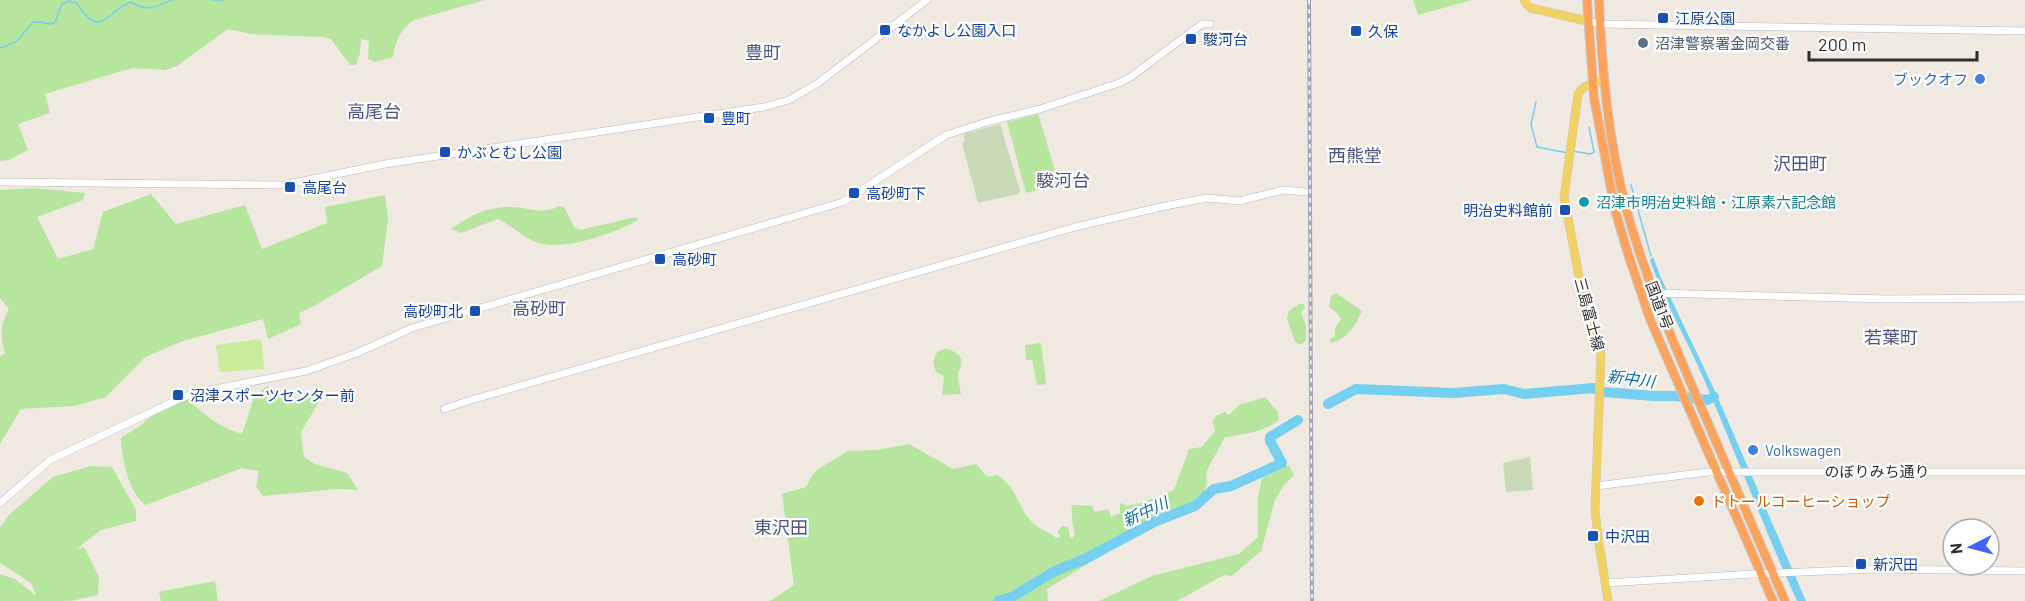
<svg xmlns="http://www.w3.org/2000/svg" width="2025" height="601" viewBox="0 0 2025 601" font-family="Barlow,'Noto Sans JP',sans-serif">
<rect width="100%" height="100%" fill="#efe9e1"/>
<g fill="#b6e59e">
<path d="M0,0H485L414,20C401,29 395,41 393,57L375,62L368,59L369,41L361,39L360,53L356,65H350L331,39L323,37L251,34L228,29L177,66L165,70L132,68L45,94L50,113L18,124L28,150L9,160L0,161Z"/>
<path d="M1413,0H1472L1418,15Z"/>
<path d="M1038,114L1059,184L1026,193L1007,122Z"/>
<path d="M35,188L85,193L83,200L37,217L58,259L93,249L103,212L151,194L176,224L245,205L262,249L327,223L325,207L385,195L388,219L382,266L314,306L299,313L301,324L268,339L263,319L183,341L145,357L106,397L74,406L21,409L0,444V356L5,354C0,335 0,326 9,309L0,298V190Z"/>
<path d="M559,206L564,207L574,227L580,230L636,217L638,220C615,233 570,249 543,244C526,241 513,226 498,219L461,233L451,229C468,217 486,207 508,207C526,206 541,216 559,206Z"/>
<path d="M1336,293L1362,311C1355,326 1348,338 1331,343L1330,339L1335,336V328L1341,319L1338,314L1329,307L1331,296Z"/>
<path d="M1299,304H1304L1305,307L1301,313L1306,325V340L1302,344H1298L1295,342L1287,319L1289,311Z"/>
<path d="M1041,343L1046,384L1037,385L1032,360H1026L1025,345Z"/>
<path d="M943,349C953,349 964,355 961,366C959,374 959,367 958,375C958,381 960,388 961,394L942,395L944,376L936,372L933,362L937,352Z"/>
<path d="M267,386L276,393L284,401L310,393L319,402L301,432L304,457L315,464L347,473L358,490L337,489L263,496L256,487L259,471L242,468L146,505C128,493 122,458 121,438L140,426L163,406L187,398C203,415 220,427 242,434L254,397Z"/>
<path d="M1265,397L1278,412L1279,419C1270,431 1240,435 1225,437L1206,472L1207,483L1203,497L1197,506L1183,515L1126,540L1047,589L1048,601H770L794,585L782,494L806,487L812,476L818,469L848,451L877,450L909,444L953,469L976,464L987,477L997,475C1019,489 1017,508 1033,523C1040,531 1049,530 1056,538L1060,537L1058,531L1062,526L1068,527L1070,537L1072,539L1075,534C1073,530 1071,509 1072,505L1092,506L1094,512L1108,509L1111,517L1120,513V504L1122,503L1126,506L1141,503L1174,490L1189,449L1202,447L1215,431L1212,422L1216,416L1225,412L1229,415L1239,405Z"/>
<path d="M1289,465L1294,475L1284,485L1275,500L1261,551L1232,576L1224,575L1177,601H1099L1152,576L1239,554L1258,537V497L1262,478Z"/>
<path d="M91,466L112,467L136,510V521L101,530L75,550L84,547L99,577L98,595L71,601H0V574L15,579L34,594L31,595L36,594L31,583L0,563V528L9,515L53,477Z"/>
<path d="M215,581L218,601H161L159,592Z"/>
</g>
<g fill="#c8d9b8">
<path d="M1000,124L1020,191L1018,194L978,203L962,143L965,141L963,134Z"/>
<path d="M1530,457L1533,490L1506,492L1503,463Z"/>
</g>
<path fill="#c9ec9a" d="M261,339L264,369L220,372L216,345Z"/>
<path fill="#75cff0" d="M1653,257L1661,278L1714,389L1806,601H1797C1764,528 1736,454 1705,382C1688,341 1664,302 1650,260Z"/>
<g fill="none" stroke-linecap="round" stroke-linejoin="round">
<g stroke="#75cff0" stroke-width="1.5">
<path d="M212,0H224"/>
<path d="M0,48L16,42L33,22C53,21 53,34 61,5L69,1L77,3C101,41 103,13 131,2C149,13 154,7 172,0"/>
<path d="M1536,102L1531,124L1537,147L1568,153"/>
<path d="M1572,151L1590,154L1594,152L1589,127"/>
<path d="M1631,185L1651,256"/>
</g>
<g stroke="#75cff0" stroke-width="10">
<path d="M1328,404L1356,389L1453,393L1504,389L1524,394L1593,388L1604,392L1653,396H1674L1707,400L1714,397"/>
<path d="M998,601L1012,597L1055,571L1085,559L1156,521L1195,506L1214,489L1231,486L1282,463L1270,441V437L1298,420"/>
</g>
<g stroke="#b4b7c1" stroke-width="8">
<g id="secondary">
<path d="M1587,21L1600,24L2025,31"/>
<path d="M0,182L283,185L385,164L764,107L789,100L818,83L927,0"/>
<path d="M1654,293L1887,299L2025,298"/>
<path d="M444,409L471,400L1075,227L1165,206L1207,198L1239,201L1283,190L1305,192"/>
<path d="M1596,486L1708,472H2025"/>
<path d="M0,503L50,460L179,399L195,393L306,371L357,353L412,328L843,202L946,135L990,121L1040,109L1119,83L1132,76L1202,24H1210"/>
<path d="M1605,583L1753,574L1875,569L2025,571"/>
</g>
</g>
<g stroke="#c9c9c9" stroke-width="9">
<g id="primary">
<path d="M1524,0L1527,5L1531,8L1587,21"/>
<path d="M1605,81C1594,83 1584,84 1578,94L1564,197L1583,298L1601,354L1595,510L1598,537L1608,601"/>
</g>
</g>
<g stroke="#c9c9c9" stroke-width="10">
<g id="highway">
<path d="M1587,0L1594,98L1615,210L1629,257L1650,319L1773,601"/>
<path d="M1599,0C1602,69 1608,140 1626,208C1644,274 1671,337 1698,400C1727,467 1756,534 1785,601"/>
</g>
</g>
<use href="#secondary" stroke="#fff" stroke-width="7"/>
<use href="#primary" stroke="#f2d163" stroke-width="8"/>
<use href="#highway" stroke="#ffa35c" stroke-width="8"/>
<g stroke="#a3a6b8" stroke-width="4">
<path id="rail" d="M1309,0L1312,601"/>
</g>
<use href="#rail" stroke="#fff" stroke-width="1.5" stroke-dasharray="4.5" stroke-linecap="butt"/>
</g>
<g fill="#1a4fb4" stroke="#fff" stroke-width="2">
<rect x="1657" y="12" width="12" height="12" rx="3"/>
<rect x="879" y="24" width="12" height="12" rx="3"/>
<rect x="1350" y="25" width="12" height="12" rx="3"/>
<rect x="1185" y="33" width="12" height="12" rx="3"/>
<rect x="703" y="112" width="12" height="12" rx="3"/>
<rect x="439" y="146" width="12" height="12" rx="3"/>
<rect x="284" y="181" width="12" height="12" rx="3"/>
<rect x="848" y="187" width="12" height="12" rx="3"/>
<rect x="1559" y="204" width="12" height="12" rx="3"/>
<rect x="654" y="253" width="12" height="12" rx="3"/>
<rect x="469" y="305" width="12" height="12" rx="3"/>
<rect x="172" y="389" width="12" height="12" rx="3"/>
<rect x="1587" y="530" width="12" height="12" rx="3"/>
<rect x="1855" y="558" width="12" height="12" rx="3"/>
</g>
<circle fill="#5c6f8a" stroke="#fff" stroke-width="2" cx="1643" cy="43" r="6"/>
<g fill="#3f7fe0" stroke="#fff" stroke-width="2">
<circle cx="1980" cy="79" r="6"/>
<circle cx="1753" cy="450" r="6"/>
</g>
<circle fill="#0f9aa8" stroke="#fff" stroke-width="2" cx="1584" cy="202" r="6"/>
<circle fill="#e8710a" stroke="#fff" stroke-width="2" cx="1699" cy="501" r="6"/>
<g text-anchor="middle" dominant-baseline="central" stroke-width="4.5" stroke-linejoin="round" paint-order="stroke">
<g font-size="15" fill="#164399" stroke="#fff" text-anchor="start">
<text x="1675" y="18">江原公園</text>
<text x="897" y="30">なかよし公園入口</text>
<text x="1368" y="31">久保</text>
<text x="1203" y="39">駿河台</text>
<text x="721" y="118">豊町</text>
<text x="457" y="152">かぶとむし公園</text>
<text x="302" y="187">高尾台</text>
<text x="866" y="193">高砂町下</text>
<text x="1553" y="210" text-anchor="end">明治史料館前</text>
<text x="672" y="259">高砂町</text>
<text x="463" y="311" text-anchor="end">高砂町北</text>
<text x="190" y="395">沼津スポーツセンター前</text>
<text x="1605" y="536">中沢田</text>
<text x="1873" y="564">新沢田</text>
</g>
<g font-size="15" fill="#4e5e75" stroke="#fff" text-anchor="start">
<text x="1655" y="43">沼津警察署金岡交番</text>
</g>
<g font-size="15" fill="#366cbe" stroke="#fff" text-anchor="end">
<text x="1968" y="79">ブックオフ</text>
<text x="1765" y="450" text-anchor="start">Volkswagen</text>
</g>
<g font-size="15" fill="#0d838f" stroke="#fff" text-anchor="start">
<text x="1596" y="202">沼津市明治史料館・江原素六記念館</text>
</g>
<g font-size="15" fill="#2e2e2e" stroke="#fff">
<text transform="translate(1660 305) rotate(69)">国道1号</text>
<text transform="translate(1590 314) rotate(75)">三島富士線</text>
<text x="1877" y="471">のぼりみち通り</text>
</g>
<g font-size="15" fill="#c56008" stroke="#fff" text-anchor="start">
<text x="1711" y="501">ドトールコーヒーショップ</text>
</g>
<g font-size="16" font-style="italic" fill="#0d6fa3" stroke="#fff">
<text transform="translate(1631 378) rotate(7)">新中川</text>
<text transform="translate(1145 511) rotate(-25)">新中川</text>
</g>
<g font-size="18" fill="#4d5680" stroke="#fff">
<text x="763" y="52">豊町</text>
<text x="374" y="111">高尾台</text>
<text x="1355" y="155">西熊堂</text>
<text x="1800" y="163">沢田町</text>
<text x="1063" y="180">駿河台</text>
<text x="539" y="308">高砂町</text>
<text x="1891" y="337">若葉町</text>
<text x="781" y="527">東沢田</text>
</g>
</g>
<g transform="translate(1971 547) rotate(264)"><circle r="28" fill="#ffffff" stroke="#ababab" stroke-width="1.5"/>
<path d="M0-4.5L10 22L0 15L-10 22Z" fill="#4264fb"/>
<text y="-9" font-size="16" font-weight="bold" text-anchor="middle" fill="#2e2e2e">N</text>
</g>
<path d="M1809 51v9h168v-9" fill="none" stroke="#2e2e2e" stroke-width="3"/>
<text x="1818" y="51" font-size="18" fill="#2e2e2e" stroke="#ffffff" stroke-width="4.5" paint-order="stroke">200 m</text>
</svg>
